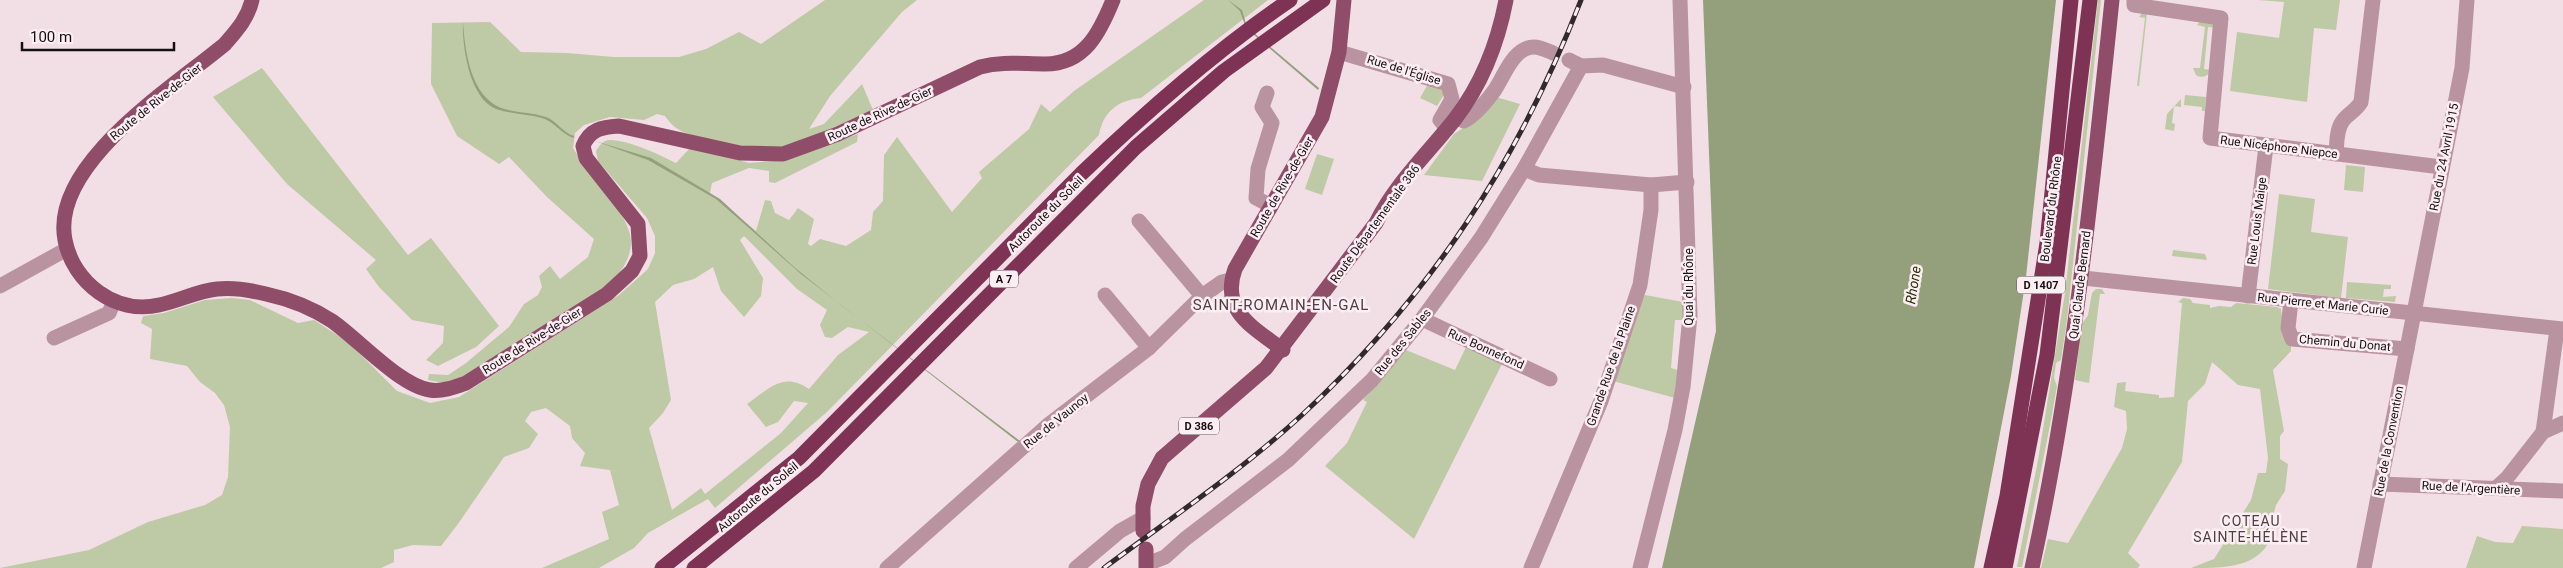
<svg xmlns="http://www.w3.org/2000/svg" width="2563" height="568" viewBox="0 0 2563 568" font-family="Roboto,sans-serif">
<rect width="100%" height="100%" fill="#f2dfe6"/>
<g fill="#bec9a5" fill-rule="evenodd">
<path d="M825,0H917L902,12L830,96L809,129L824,124L862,84L873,110C812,142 773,162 703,138C686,133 676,132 665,116L657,114L644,120L610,117L584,125L575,133L573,148C587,173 630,213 631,241C631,255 625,267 615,278C598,297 470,379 447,382C441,383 434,381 428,380L429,374L448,375L466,363L509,327L524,304L538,295L542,287L539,276L550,266L560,279L588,257L594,239L547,197L509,157L499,164L457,136L431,84L432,23L490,22L521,52L567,53L614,57H679L706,49L739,32L761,44Z"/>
<path d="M1204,0H1268L1141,98C1118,100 1103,112 1099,135L827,412L715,508L708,499L648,533L634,548L599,568H542L609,539L602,512L619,505L610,470L580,466L585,453L572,438L570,426L546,408L531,412L525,421L538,434L529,448L504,457L458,524L441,546L413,545L394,550V562L381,568H0L89,550L148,522L205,505L222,495L228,477L230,427L224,405L215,393L200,382L187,366L150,359L152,329L141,323L143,316L164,313L205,300L232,298L250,300L298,323L314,320L348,342L397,391L430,403L459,397L619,295L648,269L655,253V236L647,218L598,161L596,151C599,146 603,140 610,140C629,140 660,155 676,163L691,147L749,163L783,160L858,134L857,142L775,183L769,182V171L749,168L712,183L710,193L756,231L765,200L771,201L775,213L789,220L798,208L814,219L808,244L811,246L820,239L846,246L871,230L873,212L883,201L884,155L897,137L952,212L982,178L979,172L1029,129L1041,104L1050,112L1074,91ZM744,236L797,289L827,310L820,325L825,337L832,338L848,327L869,332L838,355L809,389C783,371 769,389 747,404L766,427L778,422L794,401L808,403L781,433L705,494L701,488L672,510L649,428L663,413L671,400L655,302L673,285L694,279L713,267L721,291L744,317L761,296L763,278L740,240Z"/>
<path d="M2098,0H2101L2067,320L2061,360L2056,363L2054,378L2057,386L2051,420L2022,567H2017L2038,460L2065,293Z"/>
<path d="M2258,0H2340L2336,30L2314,28L2307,102L2230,91L2237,32L2279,38L2284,2Z"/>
<path d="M2142,13H2147L2139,86H2137L2145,18L2139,17Z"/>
<path d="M2208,19L2217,28L2208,27L2204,69L2212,70C2208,76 2202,79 2196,75L2193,68H2200L2205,27L2197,25L2200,21Z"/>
<path d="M262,68L408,255L431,238L499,326L476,347L438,366L426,360L443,343L444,326L412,320L379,287L366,269L376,260L287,184L213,97Z"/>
<path d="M1428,84L1442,88L1445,93L1437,106L1420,98Z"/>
<path d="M2185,95L2206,97L2205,111H2202V107L2184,105Z"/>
<path d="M1496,97L1520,104L1482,181L1424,175L1454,134L1472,122Z"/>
<path d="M2181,99V107L2174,106L2172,123L2175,124L2174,131L2165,129L2167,114Z"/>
<path d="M1317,154L1334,159L1322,195L1305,189Z"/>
<path d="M2346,165L2365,167L2363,192L2344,190Z"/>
<path d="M2279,194L2315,199L2311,232L2348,237L2341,298L2268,289Z"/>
<path d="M2173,250L2205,254L2207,260L2172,256Z"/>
<path d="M2347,282L2391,285V289H2384L2383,297L2396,296L2395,302L2346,298Z"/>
<path d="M2096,289H2102L2105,294H2100L2089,383L2075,380L2082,324L2088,315L2092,293Z"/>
<path d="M1645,295L1683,302V320H1675L1671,368L1678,370L1675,398L1613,381L1631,323Z"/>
<path d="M2183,298L2190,299L2193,303L2210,305V308L2219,306L2231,307L2236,303L2277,307L2281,309L2283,326L2291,344V351L2273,370L2284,431L2280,436V459L2288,464L2285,491L2276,505L2273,517L2276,521C2268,568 2231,568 2191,568L2214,559L2251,500L2258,473H2266L2268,458L2260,389L2238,385L2212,362L2205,384L2188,401L2182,462L2128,553L2140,565L2138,568H2041L2048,539L2068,543L2122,448L2127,429L2126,411L2114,407L2117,383L2126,382L2125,391L2159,395V398L2174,397L2182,303L2178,302Z"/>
<path d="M1467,345L1503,362L1414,539L1325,466L1347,443L1367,402L1363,400L1406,350L1455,370Z"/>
<path d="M2522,526L2563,529V568H2466L2477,536L2495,542L2513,543Z"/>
</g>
<g fill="#949f7b">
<path d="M1228,0L1242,10L1247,27L1319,88L1318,90L1246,28L1240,11Z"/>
<path d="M1703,0H2056L2026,277L2011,376L1974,568H1662L1716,331Z"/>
<path d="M463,22C465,51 470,95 501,108C516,113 531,112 546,117C557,121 563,133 574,136V138C561,134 555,122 542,118C527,114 511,114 496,109C469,98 462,46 463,22Z"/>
<path d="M595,141L651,158L720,199L794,267L842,306L1020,441L1018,442L801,274L716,199L648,160Z"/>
</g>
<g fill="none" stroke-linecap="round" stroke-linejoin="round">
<g stroke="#ba93a1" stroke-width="15">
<path d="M2134,0V5L2221,18L2210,138L2441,167"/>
<path d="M1339,52L1448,84L1452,99L1440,120L1447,129"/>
<path d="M1581,66L1603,65L1684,87"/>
<path d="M1267,93L1262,107L1272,123L1258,169L1256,198L1271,206"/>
<path d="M1456,117L1464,121C1475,115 1486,102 1494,91C1504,77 1513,47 1534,47C1540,47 1548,51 1553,53"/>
<path d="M2336,154C2337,145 2336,131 2342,122C2347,114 2356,111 2361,102L2373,0"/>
<path d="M1524,169L1539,175L1651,185L1687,182"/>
<path d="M1139,221L1202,296"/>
<path d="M2083,278L2563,329"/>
<path d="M0,286L67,249"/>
<path d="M1105,295L1149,348"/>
<path d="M2248,296L2266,146"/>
<path d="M2291,301L2288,328L2292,339L2407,349"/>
<path d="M1422,319L1550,379"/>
<path d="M54,338L109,313L114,301"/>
<path d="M2543,432L2557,329"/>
<path d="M2380,484L2563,491"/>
<path d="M2496,488L2507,478L2543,432L2563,423"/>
<path d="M1147,564L1165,557L1185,539L1288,460L1372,380L1422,319L1481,238L1524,169L1581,66L1569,60"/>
<path d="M887,568L1048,425L1149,348L1202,296L1222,282L1230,280"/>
<path d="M1076,568L1120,531L1143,518"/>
<path d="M1531,568L1601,401L1640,285L1651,210V185"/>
<path d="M1640,568L1675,430L1683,387L1690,316L1680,0"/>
<path d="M2364,568L2462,68L2467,0"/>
</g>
<g stroke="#8f4d69" stroke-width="15">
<path d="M252,0C248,18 237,30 225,44C175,86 50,164 65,240C73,283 116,315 159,305C179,301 197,291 217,289C234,287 250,290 266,294C289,299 312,308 332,321C358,339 400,386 430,390C442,392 455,387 466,383L607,294L632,271L640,256L638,224L586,158L583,146C590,129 602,127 619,126L740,153L783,154L838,134L980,67C1002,61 1022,64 1045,64C1085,64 1100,32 1113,0"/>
<path d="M1283,350C1253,327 1220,311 1235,269L1322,117L1339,52L1344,0"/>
<path d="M1143,531V506L1148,484L1162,458L1266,368L1376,223C1395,184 1429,152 1455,119C1481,85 1498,42 1506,0"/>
<path d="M1146,549V568"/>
<path d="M2032,568C2073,381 2092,191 2112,0"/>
</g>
<g stroke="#7e3355" stroke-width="15">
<path d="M662,568L799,458L1081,174C1147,111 1215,51 1290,0"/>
<path d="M694,568L814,471L1136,147L1224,71L1323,0"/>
<path d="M1991,568L2007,496L2047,243L2071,0"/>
<path d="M2005,568L2047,355L2090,0"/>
</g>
<g stroke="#31292d" stroke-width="5">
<path id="rail" d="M1104,568C1171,518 1241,471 1302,415C1430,296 1518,162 1581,0"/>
</g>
<use href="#rail" stroke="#fdeef3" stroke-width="3" stroke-dasharray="9" stroke-linecap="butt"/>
</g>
<g text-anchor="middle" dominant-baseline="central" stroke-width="5" stroke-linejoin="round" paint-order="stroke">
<g fill="#fdeef3" stroke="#5b5356" stroke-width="1">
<rect x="990" y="270.5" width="28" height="17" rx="4"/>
<rect x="2017" y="276.5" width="48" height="17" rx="4"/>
<rect x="1179" y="417.5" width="40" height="17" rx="4"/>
</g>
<g font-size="11" font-weight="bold" fill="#161013">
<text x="1004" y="279">A 7</text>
<text x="2041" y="285">D 1407</text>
<text x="1199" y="426">D 386</text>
</g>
<g font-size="12" fill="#161013" stroke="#fdeef3">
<text transform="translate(1404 70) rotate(17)">Rue de l'Église</text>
<text transform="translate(156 102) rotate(-39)">Route de Rive-de-Gier</text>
<text transform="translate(880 114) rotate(-25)">Route de Rive-de-Gier</text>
<text transform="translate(2279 147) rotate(7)">Rue Nicéphore Niepce</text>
<text transform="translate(2444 157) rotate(-79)">Rue du 24 Avril 1915</text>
<text transform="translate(1282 187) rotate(-60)">Route de Rive-de-Gier</text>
<text transform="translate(2051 209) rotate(-83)">Boulevard du Rhône</text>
<text transform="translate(1046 214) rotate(-45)">Autoroute du Soleil</text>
<text transform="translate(2257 221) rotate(-83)">Rue Louis Maige</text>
<text transform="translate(1375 224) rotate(-54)">Route Départementale 386</text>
<text transform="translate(2080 285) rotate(-83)">Quai Claude Bernard</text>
<text transform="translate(1689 287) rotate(-90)">Quai du Rhône</text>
<text transform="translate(2323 304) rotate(6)">Rue Pierre et Marie Curie</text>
<text transform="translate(532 341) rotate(-32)">Route de Rive-de-Gier</text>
<text transform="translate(1403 342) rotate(-51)">Rue des Sables</text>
<text transform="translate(2345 343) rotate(5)">Chemin du Donat</text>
<text transform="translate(1486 349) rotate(24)">Rue Bonnefond</text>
<text transform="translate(1611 366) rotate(-71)">Grande Rue de la Plaine</text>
<text transform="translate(1056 421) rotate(-39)">Rue de Vaunoy</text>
<text transform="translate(2389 441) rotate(-79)">Rue de la Convention</text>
<text transform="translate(2471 488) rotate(3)">Rue de l'Argentière</text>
<text transform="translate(758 497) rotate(-40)">Autoroute du Soleil</text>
</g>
<g font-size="14" font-style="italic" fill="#252f02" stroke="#fdeef3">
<text transform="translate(1913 285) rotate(-81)">Rhone</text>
</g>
<g font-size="14" letter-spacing="1" fill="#4e4045" stroke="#fdeef3">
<text x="2251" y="521">COTEAU<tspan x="2251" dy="16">SAINTE-HÉLÈNE</tspan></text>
</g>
<g font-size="15" letter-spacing="1" fill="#4e4045" stroke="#fdeef3">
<text x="1281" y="305">SAINT-ROMAIN-EN-GAL</text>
</g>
</g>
<path d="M22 42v8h152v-8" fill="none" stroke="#161013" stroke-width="2.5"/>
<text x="30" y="42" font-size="15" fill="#161013" stroke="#fdeef3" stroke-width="4" paint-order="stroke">100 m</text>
</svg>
